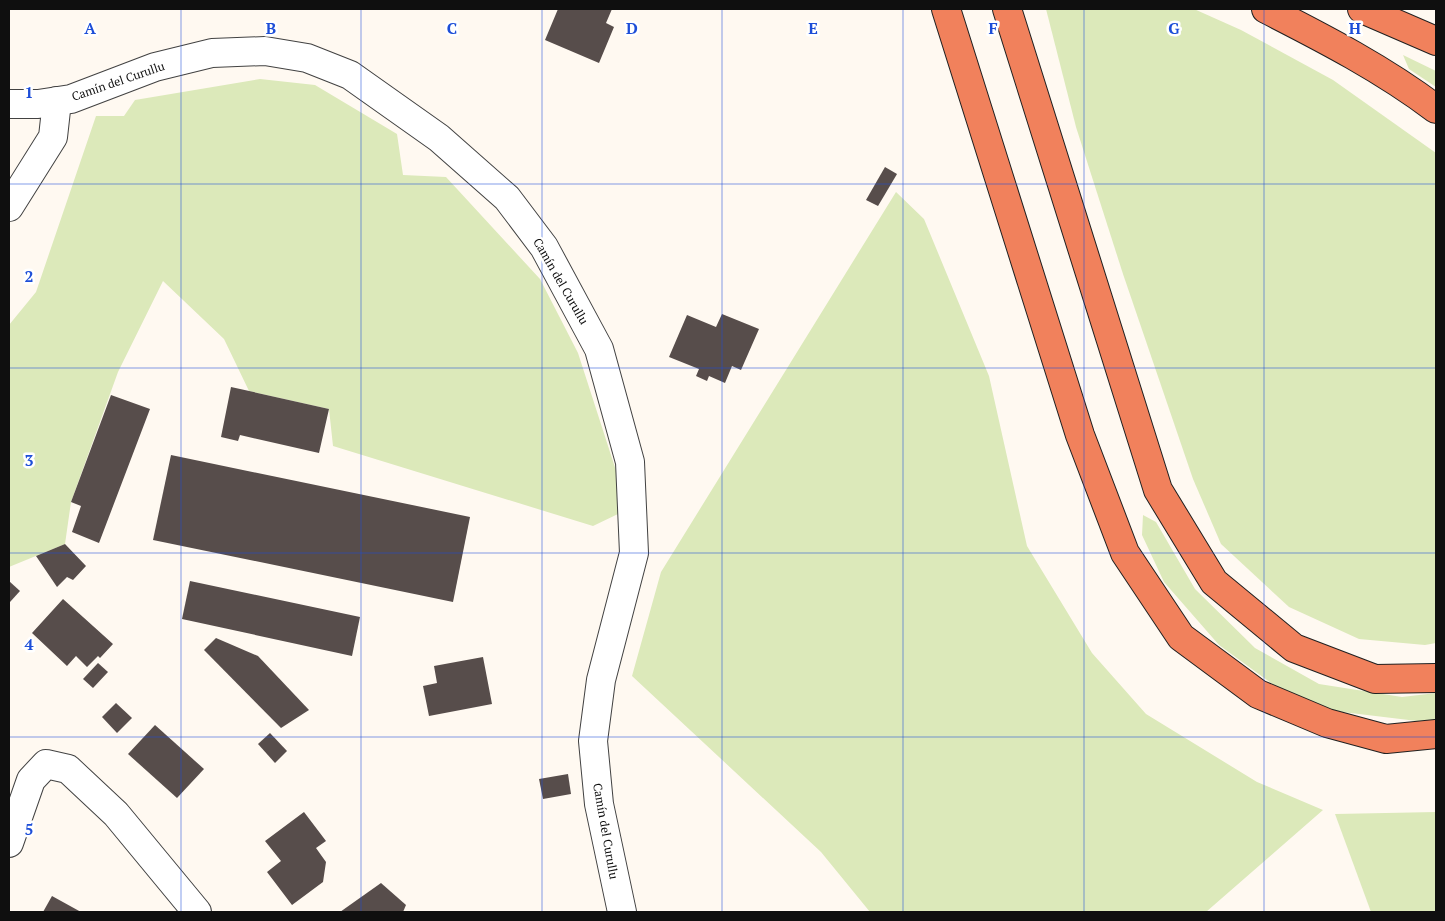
<svg xmlns="http://www.w3.org/2000/svg" width="1445" height="921" viewBox="0 0 1445 921" font-family="'PT Serif',serif">
<rect width="100%" height="100%" fill="#fff9f1"/>
<g fill="#dce9ba">
<path d="M1046,9H1194L1241,30L1333,80L1436,153V643L1425,645L1359,639L1289,607L1221,544L1193,479L1123,274L1076,127Z"/>
<path d="M1403,55L1436,71V87L1409,69Z"/>
<path d="M260,79L315,85L397,134L403,175L446,177L540,279L578,353L620,483L618,514L593,526L333,446L329,409L249,391L224,339L163,281L118,372L71,502L65,544L9,567V325L36,292L96,116H124L135,100Z"/>
<path d="M896,192L924,219L989,376L1027,546L1092,653L1146,714L1257,782L1323,810L1206,912H870L821,852L632,676L661,572Z"/>
<path d="M1143,515L1156,522L1195,589L1255,648L1319,684L1402,697L1436,693V720L1417,721L1334,711L1278,688L1219,645L1164,582L1142,535Z"/>
<path d="M1436,812V912H1371L1335,814Z"/>
</g>
<g fill="#574d4b">
<path d="M558,9H612L606,23L614,27L599,63L545,40Z"/>
<path d="M885,167L897,174L878,206L866,200Z"/>
<path d="M722,314L759,329L741,370L732,366L725,383L709,376L707,381L696,376L699,369L669,357L687,315L716,327Z"/>
<path d="M231,387L329,409L319,453L240,435L238,441L221,437Z"/>
<path d="M111,395L150,409L99,543L72,532L81,506L71,502Z"/>
<path d="M171,455L470,517L453,602L153,540Z"/>
<path d="M65,544L86,566L73,580L67,577L57,587L36,556Z"/>
<path d="M9,581L20,591L10,602L9,601Z"/>
<path d="M190,581L360,617L352,656L182,619Z"/>
<path d="M63,599L113,644L100,658L98,656L87,667L76,656L67,666L32,633Z"/>
<path d="M216,638L258,656L309,710L281,728L204,650Z"/>
<path d="M483,657L492,704L429,716L423,686L437,683L434,666Z"/>
<path d="M98,663L108,672L93,688L83,679Z"/>
<path d="M116,703L132,718L117,733L102,717Z"/>
<path d="M155,725L204,769L177,798L128,754Z"/>
<path d="M270,733L287,751L275,763L258,744Z"/>
<path d="M568,774L571,794L543,799L539,779Z"/>
<path d="M304,812L326,841L316,848L326,862L323,882L292,905L267,872L281,861L265,841Z"/>
<path d="M381,883L406,905L403,912H340Z"/>
<path d="M52,896L81,912H43Z"/>
</g>
<g fill="none" stroke-linecap="round" stroke-linejoin="round">
<g stroke="#424242" stroke-width="30">
<g id="minor">
<path d="M9,104H38L71,99L155,67L212,53L265,51L307,58L350,75L439,138L507,198L544,247L599,349L630,462L634,553L601,680L593,741L599,804L622,912"/>
<path d="M9,207L53,137L57,101"/>
<path d="M9,843L31,780L46,764L68,769L116,814L197,912"/>
</g>
</g>
<g stroke="#202020" stroke-width="30">
<g id="highway">
<path d="M946,9L1080,435L1125,553L1181,637L1258,694L1327,723L1386,739L1436,734"/>
<path d="M1007,9L1158,490L1214,582L1294,648L1375,679L1436,678"/>
<path d="M1266,9C1325,39 1383,69 1436,109"/>
<path d="M1362,9L1436,41"/>
</g>
</g>
<use href="#minor" stroke="#fff" stroke-width="28"/>
<use href="#highway" stroke="#f1815c" stroke-width="28"/>
</g>
<path fill="none" stroke="#1d4ed8" stroke-width="1" stroke-opacity="0.55" d="M181,9V912M361,9V912M542,9V912M722,9V912M903,9V912M1084,9V912M1264,9V912M9,184H1436M9,368H1436M9,553H1436M9,737H1436"/>
<g text-anchor="middle" dominant-baseline="central" stroke-width="5" stroke-linejoin="round" paint-order="stroke">
<g font-size="12" fill="#0f0f0f" stroke="#fff">
<text transform="translate(118 81) rotate(-19)">Camín del Curullu</text>
<text transform="translate(561 281) rotate(60)">Camín del Curullu</text>
<text transform="translate(606 831) rotate(80)">Camín del Curullu</text>
</g>
</g>
<g font-size="16" text-anchor="middle" font-weight="bold" fill="#1d4ed8" stroke="#fff" stroke-width="5" stroke-linejoin="round" paint-order="stroke">
<text x="90" y="34">A</text>
<text x="271" y="34">B</text>
<text x="452" y="34">C</text>
<text x="632" y="34">D</text>
<text x="813" y="34">E</text>
<text x="993" y="34">F</text>
<text x="1174" y="34">G</text>
<text x="1355" y="34">H</text>
<text x="29" y="98">1</text>
<text x="29" y="282">2</text>
<text x="29" y="466">3</text>
<text x="29" y="650">4</text>
<text x="29" y="835">5</text>
</g>
<rect width="1445" height="921" fill="none" stroke="#0f0f0f" stroke-width="20"/>
</svg>
